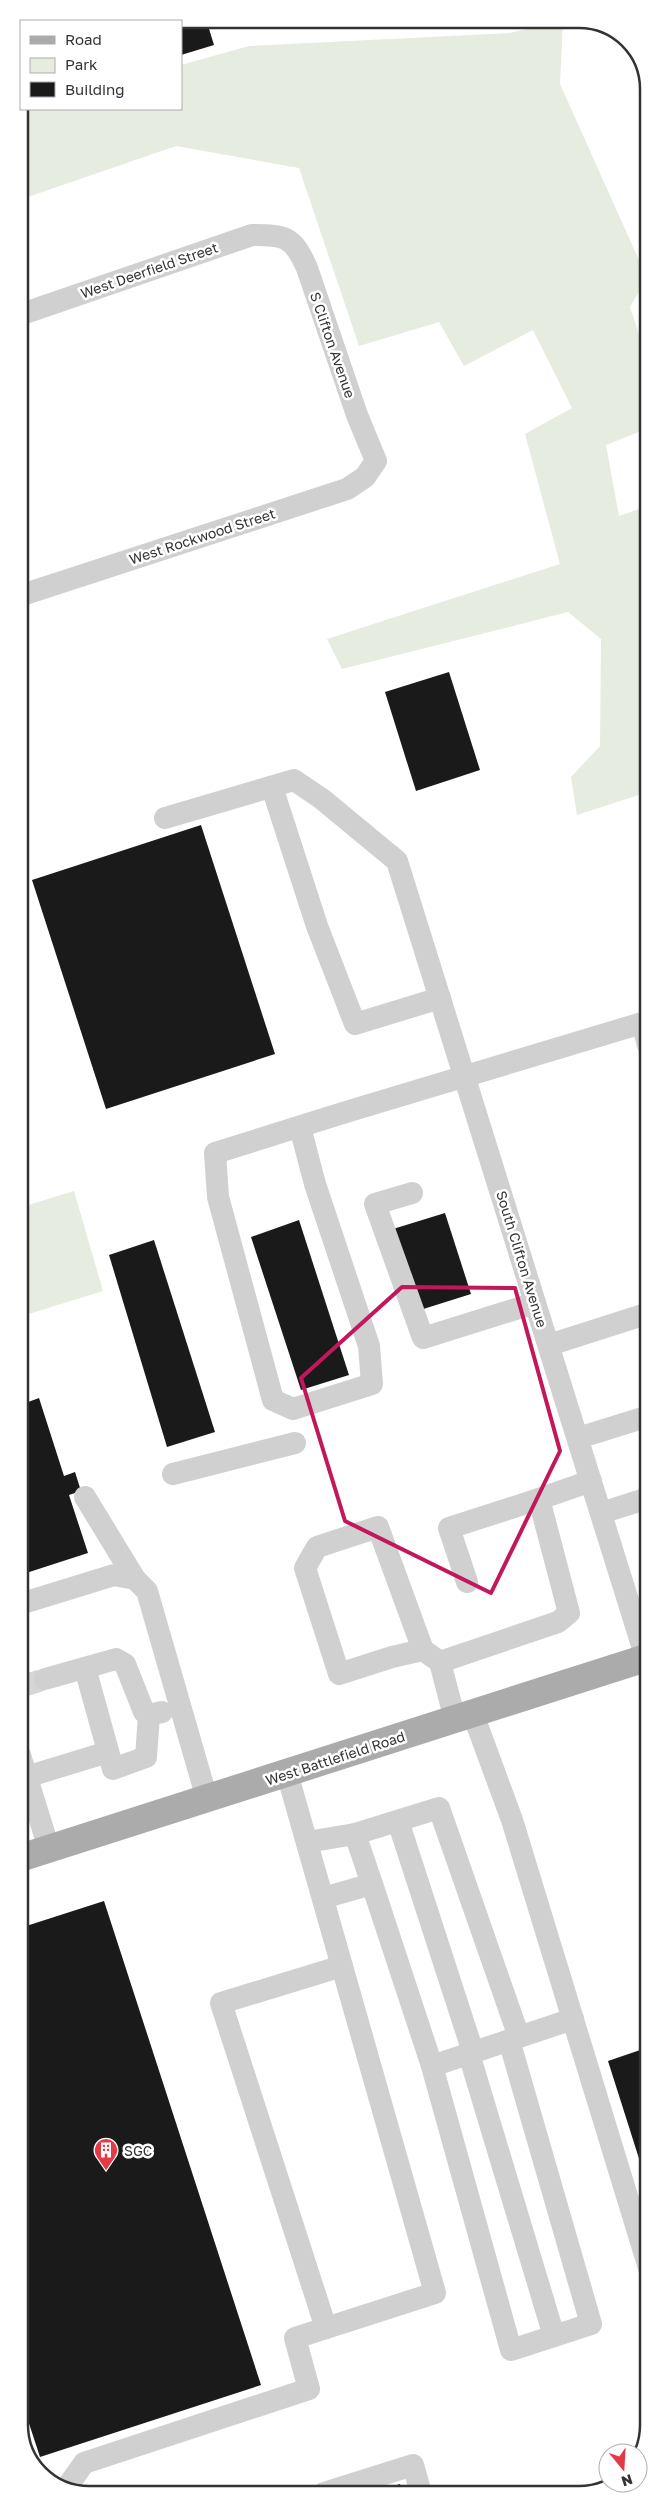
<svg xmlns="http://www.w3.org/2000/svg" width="668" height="2513" viewBox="0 0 668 2513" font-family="'Golos Text',sans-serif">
<rect width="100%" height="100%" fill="#fff"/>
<g fill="#e6ecdf">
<path d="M563,20L560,84L647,278L630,307L648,361V422L641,431L606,445L619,516L648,506V792L577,815L571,777L600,746L601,639L568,612L342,669L327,639L560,564L525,434L572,408L533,330L464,366L439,322L359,346L299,168L176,146L19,200V89L21,83V109H181V65L249,46L510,33Z"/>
<path d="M74,1191L103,1291L19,1317V1208Z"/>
</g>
<g fill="#1a1a1a">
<path d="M145,19H206L214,45L181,55V21H146Z"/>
<path d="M449,672L480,770L416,791L385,692Z"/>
<path d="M201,825L275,1054L106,1109L32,880Z"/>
<path d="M445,1213L471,1294L417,1311L393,1229Z"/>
<path d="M299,1220L349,1375L301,1390L251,1237Z"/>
<path d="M154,1240L215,1432L167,1447L109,1255Z"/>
<path d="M39,1398L64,1476L75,1472L81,1491L69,1495L88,1553L20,1575V1405Z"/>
<path d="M104,1901L261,2385L40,2457L20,2396V1957L27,1955L20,1928Z"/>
<path d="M649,2047V2190L608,2061Z"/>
<path d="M400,2484L403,2493H371Z"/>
</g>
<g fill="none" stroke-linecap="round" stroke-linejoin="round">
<path stroke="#d6d6d6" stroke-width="22" stroke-dasharray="22 11" stroke-linecap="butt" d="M20,1687L45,1679"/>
<g stroke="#d0d0d0" stroke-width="22">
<path d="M99,19L100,21"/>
<path d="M19,315L252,235C285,235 293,236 307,268L357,415L376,461L365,477L347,489L19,596"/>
<path d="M272,787L317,926L355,1024L440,998"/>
<path d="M165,818L294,780L322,799L397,861L646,1658"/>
<path d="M300,1127L315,1184L369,1346L372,1384L293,1409L273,1400L218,1197L215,1153L346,1112L642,1023L648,1045"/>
<path d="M412,1193L375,1204L423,1338L535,1303"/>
<path d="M549,1345L649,1313"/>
<path d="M578,1438L649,1416"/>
<path d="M173,1474L295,1443"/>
<path d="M85,1497L135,1579"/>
<path d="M601,1513L642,1500H649"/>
<path d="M467,1582L449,1528L539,1499"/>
<path d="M20,1604L114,1575L135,1579L147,1591L207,1799"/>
<path d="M423,1650L378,1527L317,1547L305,1568L339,1674L392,1657L423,1650L440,1662"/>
<path d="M85,1668L113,1769L146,1757L149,1715"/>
<path d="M45,1679L116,1659L125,1664L144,1712L149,1715L162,1712"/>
<path d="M473,1714L512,1820L649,2268"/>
<path d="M455,1720L440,1662L558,1622L569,1613L539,1499L591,1481"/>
<path d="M20,1755L49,1849"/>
<path d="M26,1777L108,1752"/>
<path d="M398,1821L473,2052"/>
<path d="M307,1842L355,1834"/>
<path d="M372,1884L355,1834L439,1808L519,2037"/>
<path d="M323,1898L372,1884L432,2066L573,2019"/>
<path d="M469,2054L554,2336"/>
<path d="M432,2066L511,2350L591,2324L509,2040"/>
<path d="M326,2328L221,2003L342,1966"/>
<path d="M67,2487L84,2463L309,2389L295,2338L435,2293L287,1773"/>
<path d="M324,2493L413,2465L421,2493"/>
</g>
<path stroke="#ababab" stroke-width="28" d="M20,1858L649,1657"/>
</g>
<path fill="none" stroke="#c2185b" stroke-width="4" stroke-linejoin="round" d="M402,1287L515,1288L560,1451L491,1593L345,1521L301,1378Z"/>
<defs>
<g id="building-pin" transform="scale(1.25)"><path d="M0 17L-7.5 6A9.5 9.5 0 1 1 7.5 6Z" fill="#e63946" stroke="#fff"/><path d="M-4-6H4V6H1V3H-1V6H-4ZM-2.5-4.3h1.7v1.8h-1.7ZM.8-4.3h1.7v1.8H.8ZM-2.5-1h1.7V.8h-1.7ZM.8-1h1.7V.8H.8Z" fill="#fff"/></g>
</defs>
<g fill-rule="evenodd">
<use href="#building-pin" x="106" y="2150"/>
</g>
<g text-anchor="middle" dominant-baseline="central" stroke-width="5" stroke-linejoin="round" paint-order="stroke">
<g font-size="14" fill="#333" stroke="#fff">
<text transform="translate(149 270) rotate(-19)">West Deerfield Street</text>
<text transform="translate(333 345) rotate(71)">S Clifton Avenue</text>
<text transform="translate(202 536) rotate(-18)">West Rockwood Street</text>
<text transform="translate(522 1259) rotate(73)">South Clifton Avenue</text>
<text transform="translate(335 1758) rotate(-18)">West Battlefield Road</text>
</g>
<g font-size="14" fill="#333" stroke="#fff" text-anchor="start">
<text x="124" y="2150">SGC</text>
</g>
</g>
<path d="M0 0H668V2513H0ZM89 28H579A61 61 0 0 1 640 89V2425A61 61 0 0 1 579 2486H89A61 61 0 0 1 28 2425V89A61 61 0 0 1 89 28Z" fill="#fff" fill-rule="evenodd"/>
<path fill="none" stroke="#333" stroke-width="2.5" d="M89 28H579A61 61 0 0 1 640 89V2425A61 61 0 0 1 579 2486H89A61 61 0 0 1 28 2425V89A61 61 0 0 1 89 28Z"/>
<rect x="20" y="20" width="162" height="90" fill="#ffffff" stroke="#adadad"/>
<rect x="30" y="36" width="25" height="8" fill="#ababab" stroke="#adadad"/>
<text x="65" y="45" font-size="15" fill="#333333">Road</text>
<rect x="30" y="58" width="25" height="15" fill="#e6ecdf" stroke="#adadad"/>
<text x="65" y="70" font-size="15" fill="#333333">Park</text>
<rect x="30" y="82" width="25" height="15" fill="#1a1a1a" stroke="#adadad"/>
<text x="65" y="95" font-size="15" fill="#333333">Building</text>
<g transform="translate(623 2468) rotate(162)"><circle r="24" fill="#ffffff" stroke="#adadad"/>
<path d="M0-4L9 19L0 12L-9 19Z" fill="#e63946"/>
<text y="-8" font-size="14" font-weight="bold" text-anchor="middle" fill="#333333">N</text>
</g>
</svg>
